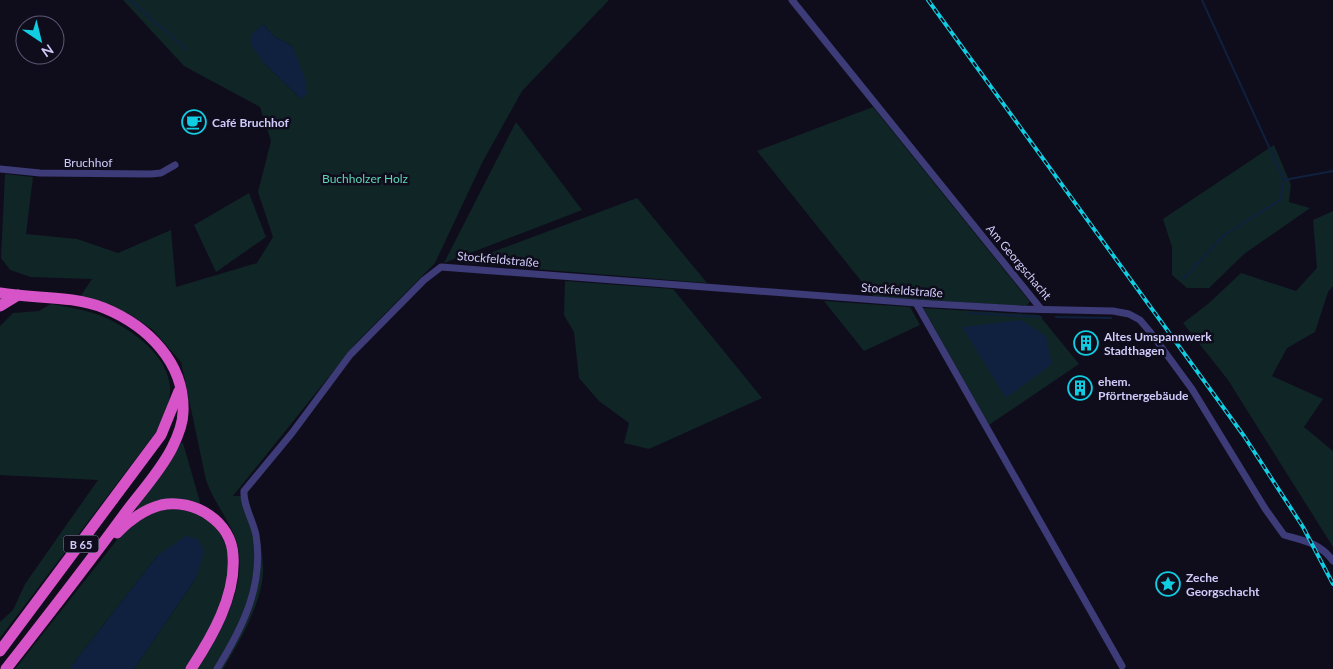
<svg xmlns="http://www.w3.org/2000/svg" width="1333" height="669" viewBox="0 0 1333 669" font-family="Lato,sans-serif">
<rect width="100%" height="100%" fill="#0f0d1c"/>
<g fill="#102525" fill-rule="evenodd">
<path d="M123,0H609L522,91L482,163L435,263L356,343L233,496H247C255,519 267,558 262,582C256,614 239,642 223,669H197C220,634 253,578 234,535C226,516 213,500 206,480L181,362L153,330L131,315L108,305L80,297L92,279L31,277L10,270L1,258L5,174L33,177L26,234L77,239L118,253L171,230L176,287L257,263L273,237L258,192L271,141L260,107L184,66ZM263,24L274,36L292,46L301,99L264,63Z"/>
<path d="M873,107L1030,302L1026,306L874,297L757,151Z"/>
<path d="M516,122L582,210L444,263Z"/>
<path d="M1274,145L1291,185L1289,202L1310,208L1244,254L1209,288H1187L1172,275V247L1163,219Z"/>
<path d="M249,193L266,237L216,272L194,225Z"/>
<path d="M637,198L707,283L463,263Z"/>
<path d="M1333,211V286L1328,292L1315,332L1287,348L1272,376L1323,399L1304,427L1333,451V547L1228,380L1183,323L1208,304L1241,273L1296,291L1317,268L1313,220Z"/>
<path d="M565,281L673,289L762,398L649,449L624,443L629,423L599,401L579,378L574,332L564,315Z"/>
<path d="M824,301L910,307L920,325L864,351Z"/>
<path d="M51,304C67,307 83,309 99,315C128,326 173,357 170,393C169,408 163,419 156,432L0,638V622L13,610L25,584L98,480L0,475V326L13,313L39,311Z"/>
<path d="M923,308L1039,315L1079,364L989,425Z"/>
<path d="M180,443H183L200,502L199,504C176,496 160,500 138,509L136,506Z"/>
<path d="M162,509C185,509 206,512 219,532C247,575 210,632 187,669H134L196,578L158,555L72,665V669H15L124,531L143,517Z"/>
</g>
<g fill="#0f213e">
<path d="M263,24L274,36L292,46L304,75L307,94L301,99L264,63L252,46V34Z"/>
<path d="M1021,320L1046,336L1052,364L1006,398L962,327Z"/>
<path d="M186,536L198,539L204,551L196,578L134,669H72V665L158,555Z"/>
</g>
<g fill="none" stroke-linecap="round" stroke-linejoin="round">
<g stroke="#0f213e" stroke-width="2">
<path d="M130,0L186,49"/>
<path d="M1202,0L1284,180L1333,171"/>
<path d="M1183,279L1224,235L1280,200L1284,180"/>
<path d="M969,313L1041,317"/>
<path d="M1056,317L1111,318"/>
</g>
<g stroke="#3d3b78" stroke-width="7">
<path d="M792,0L1041,309"/>
<path d="M0,169L40,173L151,174L161,173L175,165"/>
<path d="M916,303L1122,666"/>
<path d="M217,669C243,627 264,585 256,535C253,520 243,506 244,491L292,433L350,355L424,280L441,267L916,303L1021,309L1113,311L1129,314L1140,320L1151,333L1192,389L1266,510L1284,535C1305,541 1320,543 1333,561"/>
</g>
<g stroke="#d654c8" stroke-width="11">
<path d="M0,293C35,299 71,295 104,308C148,326 185,363 183,412C183,424 177,438 172,448C160,472 139,494 123,516C85,568 46,618 6,669"/>
<path d="M0,306L18,295"/>
<path d="M117,533C128,521 145,509 161,505C194,498 232,522 233,556C236,596 212,637 191,669"/>
<path d="M0,651L161,435L179,391"/>
</g>
<g stroke="#10cde2" stroke-width="4">
<path id="rail" d="M928,0L1244,436L1303,527L1333,584"/>
</g>
<use href="#rail" stroke="#0f0d1c" stroke-width="2" stroke-dasharray="5.5" stroke-linecap="butt"/>
</g>
<defs>
<g id="cafe-ring" transform="scale(1.25)"><circle r="9.5" fill="#0f0d1c" stroke="#10cde2" stroke-width="1.5"/><path d="M-5.5-4.5H6V0H3Q3 3.5 0 3.5H-2.5Q-5.5 3.5-5.5 0ZM3-3.2v2h1.7v-2ZM-6 4.5H4V6H-6Z" fill="#10cde2"/></g>
<g id="building-ring" transform="scale(1.25)"><circle r="9.5" fill="#0f0d1c" stroke="#10cde2" stroke-width="1.5"/><path d="M-4-6H4V6H1V3H-1V6H-4ZM-2.5-4.3h1.7v1.8h-1.7ZM.8-4.3h1.7v1.8H.8ZM-2.5-1h1.7V.8h-1.7ZM.8-1h1.7V.8H.8Z" fill="#10cde2"/></g>
<g id="sight-ring" transform="scale(1.25)"><circle r="9.5" fill="#0f0d1c" stroke="#10cde2" stroke-width="1.5"/><path d="M0-6L1.8-2.2L6-1.7L2.9 1.2L3.7 5.4L0 3.3L-3.7 5.4L-2.9 1.2L-6-1.7L-1.8-2.2Z" fill="#10cde2"/></g>
</defs>
<g fill-rule="evenodd">
<use href="#cafe-ring" x="194" y="122"/>
<use href="#building-ring" x="1086" y="343"/>
<use href="#building-ring" x="1080" y="388"/>
<use href="#sight-ring" x="1168" y="584"/>
</g>
<g text-anchor="middle" dominant-baseline="central" stroke-width="5" stroke-linejoin="round" paint-order="stroke">
<rect fill="#0f0d1c" stroke="#9792b8" stroke-width="1" x="63.5" y="535.5" width="35" height="17" rx="4"/>
<g font-size="11" font-weight="bold" fill="#d1cbfb">
<text x="81" y="544">B 65</text>
</g>
<g font-size="12" font-weight="bold" fill="#d1cbfb" stroke="#0f0d1c" text-anchor="start">
<text x="212" y="122">Café Bruchhof</text>
<text x="1104" y="336">Altes Umspannwerk<tspan x="1104" dy="14">Stadthagen</tspan></text>
<text x="1098" y="381">ehem.<tspan x="1098" dy="14">Pförtnergebäude</tspan></text>
<text x="1186" y="577">Zeche<tspan x="1186" dy="14">Georgschacht</tspan></text>
</g>
<g font-size="12" fill="#d1cbfb" stroke="#0f0d1c">
<text x="88" y="162">Bruchhof</text>
<text transform="translate(498 259) rotate(5)">Stockfeldstraße</text>
<text transform="translate(1019 262) rotate(50)">Am Georgschacht</text>
<text transform="translate(902 290) rotate(4)">Stockfeldstraße</text>
</g>
<g font-size="12" fill="#5ed5b7" stroke="#0f0d1c">
<text x="365" y="178">Buchholzer Holz</text>
</g>
</g>
<g transform="translate(40 40) rotate(145)"><circle r="24" fill="#0f0d1c" stroke="#5d5975"/>
<path d="M0-4L9 19L0 12L-9 19Z" fill="#10cde2"/>
<text y="-8" font-size="14" font-weight="bold" text-anchor="middle" fill="#d1cbfb">N</text>
</g>
</svg>
